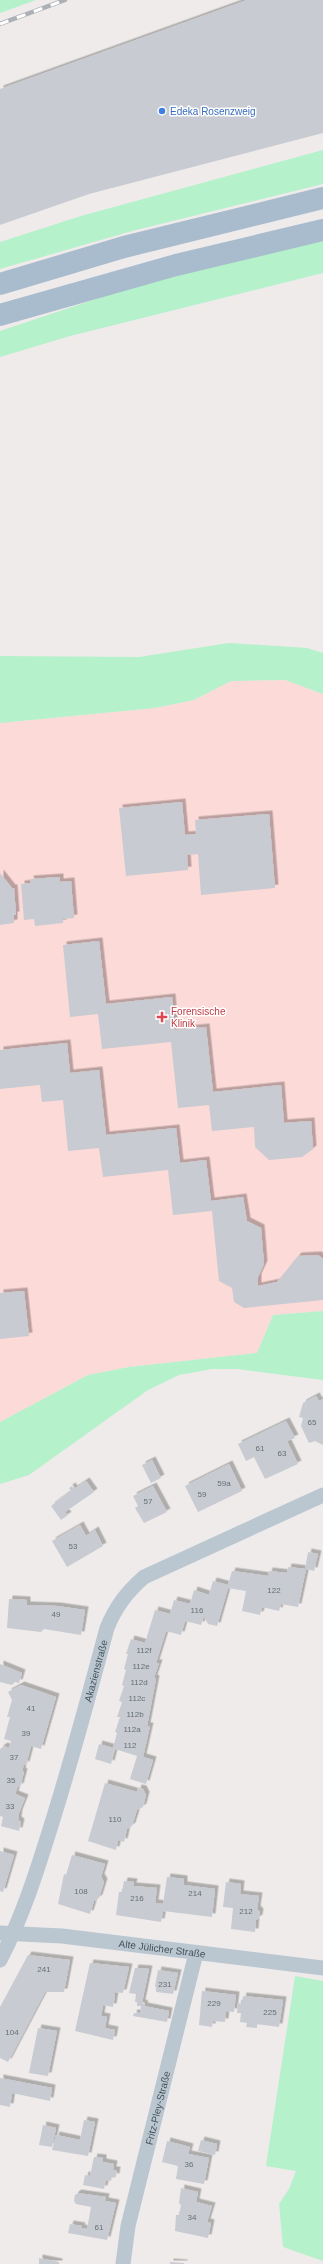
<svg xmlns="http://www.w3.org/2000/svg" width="323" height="2264" viewBox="0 0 323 2264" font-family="Arial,sans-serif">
<defs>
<filter id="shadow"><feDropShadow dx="3.5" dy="-3.5" stdDeviation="0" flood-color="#0004"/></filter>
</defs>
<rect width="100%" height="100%" fill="#efebeb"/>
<path fill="#fcdad8" d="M285,680L323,694V1311L273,1315L257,1353L129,1367L88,1375L0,1422V723L155,708L194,700L231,681Z"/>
<g fill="#b5f1cb">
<path d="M0,0H36L0,13Z"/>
<path d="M323,150V184L132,231L0,269V242L81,216Z"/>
<path d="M323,241V273L70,336L0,357V331L150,281Z"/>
<path d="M229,643L307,648L323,653V694L285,680L231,681L194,700L155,708L0,723V656L139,657Z"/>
<path d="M323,1311V1380L237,1369H212L179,1375L148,1390L29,1475L0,1484V1422L88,1375L129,1367L257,1353L273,1315Z"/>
<path d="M295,1976L323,1981V2261L283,2247L279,2204L289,2189L296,2171L266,2166Z"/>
</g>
<g fill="#c8cbd1" filter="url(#shadow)">
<path d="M247,0H323V133L89,194L0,225V89Z"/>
<path d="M182,802L185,835L196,834L195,820L269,814L275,888L201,895L198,854L187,855L188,870L126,876L119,808Z"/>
<path d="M0,873L12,888H14L16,915H14V923L0,925Z"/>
<path d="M60,877V882L71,881L74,918L63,919V923L35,926L34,919L24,920L21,884L31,883L30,879Z"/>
<path d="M99,941L106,1004L172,997L175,1030L206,1027L213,1092L281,1085L284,1123L311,1121L313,1149L302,1157L269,1160L255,1147L254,1127L212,1131L209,1105L178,1108L171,1042L102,1049L98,1014L70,1017L63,945Z"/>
<path d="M67,1043L70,1073L99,1070L106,1135L176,1128L180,1163L206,1160L211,1201L243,1197L247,1221L261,1228L264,1264L258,1277V1286L277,1282L298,1256L318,1255L323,1259V1300L244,1308L234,1302L232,1288L219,1281L212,1211L173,1215L168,1170L103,1177L99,1148L68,1151L63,1100L42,1102L40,1085L0,1089V1050Z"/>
<path d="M24,1291L29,1336L0,1339V1293Z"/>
<path d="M316,1396L319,1401L323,1399V1445L315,1441L309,1443L301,1426L303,1418L299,1417L303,1403Z"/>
<path d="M286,1421L295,1438L287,1441L298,1464L265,1479L254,1457L246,1461L238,1444Z"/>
<path d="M152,1460L161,1478L151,1483L142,1465Z"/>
<path d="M229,1464L242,1491L198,1512L185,1486Z"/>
<path d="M86,1481L94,1492L65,1512L68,1515L61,1520L51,1506L71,1491L69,1488L72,1486L74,1489Z"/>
<path d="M153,1486L167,1512L144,1523L135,1508L138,1506L133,1496Z"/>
<path d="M80,1525L86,1536L95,1530L103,1546L67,1567L52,1541Z"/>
<path d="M308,1552L318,1554L314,1571L306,1569L298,1607L281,1604L279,1611L262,1607L260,1615L242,1611L246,1591L228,1588L217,1626L208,1624L204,1616L201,1625L185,1621L181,1635L166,1631L156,1663H159L154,1678L156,1679L147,1726H150L143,1757L153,1760L146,1784L130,1779L137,1756L115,1749L111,1764L95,1759L99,1744L113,1748L117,1733L115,1732L120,1717H117L122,1702L119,1701L124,1686L122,1685L126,1670L124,1669L128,1654H126L131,1639L145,1643L155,1610L170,1614L174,1600L190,1604L194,1590L209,1595L213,1581L228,1585L232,1571L268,1576L269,1571L287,1573L288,1567L305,1569Z"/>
<path d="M9,1599L27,1600V1605L57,1606L85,1610L81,1635L44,1629L41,1632L7,1628Z"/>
<path d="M0,1664L22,1673L19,1683L15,1682L12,1685L0,1682Z"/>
<path d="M21,1685L56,1697L41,1749L31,1746L26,1765L24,1764L22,1771L24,1772L20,1787L18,1786L15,1794L25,1798L19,1813L18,1820L21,1822L19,1831L1,1826L3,1817L0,1816V1749L4,1746L9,1748L11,1741L4,1739L10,1717H7L12,1700L8,1692Z"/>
<path d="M105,1783L137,1792L138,1788L143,1789L146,1795L143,1807L137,1810L132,1826L127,1829L124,1842L118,1840L116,1850L88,1841Z"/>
<path d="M0,1851L14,1855L3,1892L0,1891Z"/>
<path d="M72,1855L105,1864L101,1877L104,1882L99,1898L94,1901L90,1914L58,1904L64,1874L66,1875Z"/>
<path d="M167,1877L184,1879V1885L215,1889L212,1917L163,1911L161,1922L116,1915L119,1892H122L124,1881L134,1882L133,1886L157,1888L155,1903L163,1904Z"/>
<path d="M226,1882L241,1884L240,1894L259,1896L257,1909L260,1912L259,1918L256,1920L255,1932L231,1929L233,1908L223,1907Z"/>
<path d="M28,1955L70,1960L64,1992H45L8,2062L0,2058V2007Z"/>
<path d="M90,1963L129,1967L123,1993L114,1992L115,1995L113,2007L103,2005L101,2016L107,2017L105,2028L115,2030L113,2040L75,2031Z"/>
<path d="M135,1968L149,1969L142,2003L145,2004L144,2006L169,2011L167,2022L133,2016L134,2013H140L141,2006H137V2002H135L136,1994L129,1993Z"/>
<path d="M158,1970L178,1973L173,1994L156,1992V1987L155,1986Z"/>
<path d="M202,1991L236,1995L234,2012L226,2011L225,2022L213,2021L212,2027L199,2025Z"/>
<path d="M243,1996L283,2000L279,2027L257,2024V2028L246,2027L247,2023L240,2022L241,2013H237L238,2003L242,2004Z"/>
<path d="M38,2028L57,2031L48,2076L29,2073Z"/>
<path d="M0,2078L52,2088L50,2101L12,2093L10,2107L0,2105Z"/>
<path d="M84,2120L95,2122L88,2156L52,2150L56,2135L80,2140Z"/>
<path d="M43,2125L56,2128L52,2147L39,2145Z"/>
<path d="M201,2140L217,2144L215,2155L198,2151Z"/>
<path d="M167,2141L190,2147L188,2154L209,2158L204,2184L176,2179L178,2166L162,2162Z"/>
<path d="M94,2157L103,2158V2162L114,2164L113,2170H117L116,2177L112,2176L111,2181L106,2180L104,2189L83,2185L85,2175L90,2176Z"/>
<path d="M181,2188L198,2192L196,2202L212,2206L207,2222L211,2223L208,2238L175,2231L176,2215H179L181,2205L179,2203Z"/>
<path d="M78,2193L106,2197L105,2201L116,2203L107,2240L68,2233L70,2224L82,2226L81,2228L87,2229L91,2207L76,2204L74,2201L75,2195Z"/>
<path d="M39,2258L59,2262V2264H39Z"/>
<path d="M170,2262L184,2263V2264H170Z"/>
</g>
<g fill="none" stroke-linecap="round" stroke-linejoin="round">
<g stroke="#bbc7d0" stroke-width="15">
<path id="s1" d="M0,1933L62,1936L323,1968"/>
<path id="s2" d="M0,1960C22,1918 36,1874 50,1829C71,1763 89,1695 107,1628C116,1606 127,1592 144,1577L323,1495"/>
<path id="s3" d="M123,2264L128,2226L196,1953"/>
</g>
<g stroke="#a9bcce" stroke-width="22">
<path d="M0,284L124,247L323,198"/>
<path d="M0,315L176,265L323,230"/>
</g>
<g stroke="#adb1b7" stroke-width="4.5">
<path id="rail" d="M0,24L65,0"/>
</g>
<use href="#rail" stroke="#fff" stroke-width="3" stroke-dasharray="9" stroke-linecap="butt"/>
</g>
<circle fill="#3f7fe0" stroke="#fff" stroke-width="1.5" cx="162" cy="111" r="4"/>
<path fill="#e0444e" stroke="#fff" stroke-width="1.5" d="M160 1011h4v4h4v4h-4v4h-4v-4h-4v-4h4z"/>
<g text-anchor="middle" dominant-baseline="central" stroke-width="3" stroke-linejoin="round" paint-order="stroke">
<g font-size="8" fill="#646f78">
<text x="312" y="1422">65</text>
<text x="260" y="1448">61</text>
<text x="282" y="1453">63</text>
<text x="224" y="1483">59a</text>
<text x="202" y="1494">59</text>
<text x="148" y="1501">57</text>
<text x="73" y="1546">53</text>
<text x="274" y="1590">122</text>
<text x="197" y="1610">116</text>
<text x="56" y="1614">49</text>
<text x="144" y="1650">112f</text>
<text x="141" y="1666">112e</text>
<text x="139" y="1682">112d</text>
<text x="137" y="1698">112c</text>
<text x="31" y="1708">41</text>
<text x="135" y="1714">112b</text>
<text x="132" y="1729">112a</text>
<text x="26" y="1733">39</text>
<text x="130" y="1745">112</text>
<text x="14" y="1757">37</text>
<text x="11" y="1780">35</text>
<text x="10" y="1806">33</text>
<text x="115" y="1819">110</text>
<text x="81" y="1891">108</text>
<text x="195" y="1893">214</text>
<text x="137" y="1898">216</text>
<text x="246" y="1911">212</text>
<text x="44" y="1969">241</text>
<text x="165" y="1984">231</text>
<text x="214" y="2003">229</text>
<text x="270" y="2012">225</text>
<text x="12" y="2032">104</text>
<text x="189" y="2164">36</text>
<text x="192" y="2217">34</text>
<text x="99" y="2227">61</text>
</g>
<g font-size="10" fill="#366cbe" stroke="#fff" text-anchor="start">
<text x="170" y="111">Edeka Rosenzweig</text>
</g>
<g font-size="10" fill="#be3a42" stroke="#fff" text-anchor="start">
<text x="171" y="1011">Forensische<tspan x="171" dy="12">Klinik</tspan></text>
</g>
<g font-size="10" fill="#43505a" stroke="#fff">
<text stroke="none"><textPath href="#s2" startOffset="305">Akazienstraße</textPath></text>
<text stroke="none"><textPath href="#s1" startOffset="163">Alte Jülicher Straße</textPath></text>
<text stroke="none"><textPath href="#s3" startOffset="160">Fritz-Pley-Straße</textPath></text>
</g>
</g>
</svg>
